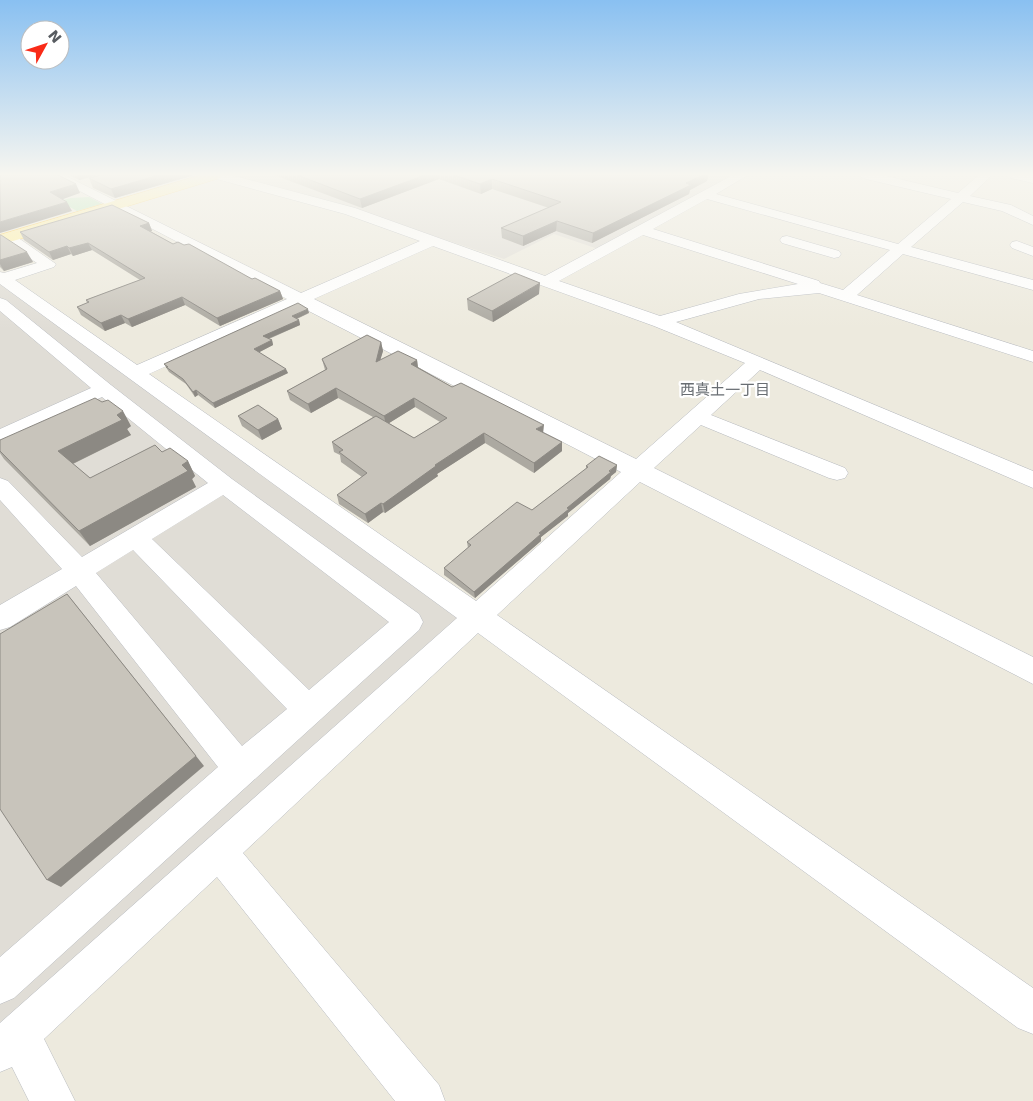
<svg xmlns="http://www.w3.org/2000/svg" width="1033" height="1101" viewBox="0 0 1033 1101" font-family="'DejaVu Sans','Noto Sans JP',sans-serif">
<rect width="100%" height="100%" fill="#edeade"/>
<g fill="#e0ddd6">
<path d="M232,175H735L598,249L554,234L504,259L358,211Z"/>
<path d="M0,284L458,617L0,1025Z"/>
</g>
<path fill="#b8e7b8" d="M89,197L102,204L77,211L59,201L71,198Z"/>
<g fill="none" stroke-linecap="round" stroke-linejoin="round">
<g stroke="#b7babf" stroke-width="1">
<g id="minor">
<path d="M49,175H64L301,293L420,241L345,214L213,178L211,175H231L355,208L545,276L733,175H748L716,194L898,244L951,199L862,178L860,175H882L958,193L979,175H992L970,196L1011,205L1033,216V225L1002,211L963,202L911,247L1033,280V290L903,254L857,295L1033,351V362L819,293L759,299L676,322L1033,471V488L760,370L711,415L845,468L848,473L845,478L837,480L829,478L701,425L654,468L1033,657V684L640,482L497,615L1033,988V1034L1018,1028L478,633L243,853L439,1085L445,1101H395L217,877L44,1039L75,1101H29L12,1067L0,1072V1023L457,618L0,284V272L4,273L37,263L4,241L2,238L4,235H14L56,264L54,267L15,280L137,365L287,299ZM707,199L890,250L843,290L820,283L819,281L653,229ZM643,235L798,284L739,294L660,316L559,281ZM433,246L654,326L745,363L636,459L314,299ZM299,306L621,472L476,601L149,374Z"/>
<path d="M1009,175H1033V183L1011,178Z"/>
<path d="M787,236L839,251L841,254L839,257L834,258L782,243L780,240L782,237Z"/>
<path d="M1017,241L1033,247V256L1012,248L1010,245L1012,242Z"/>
<path d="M0,298L6,300L111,385L232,479L419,614L423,622L419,630L14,998L0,1004V957L218,767L76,586L10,627L0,630V605L62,569L0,500V478L8,481L82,557L208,483L102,397L0,444V429L91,388L0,311ZM223,495L389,622L309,690L152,539ZM133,550L287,709L242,746L96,573Z"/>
</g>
</g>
<g stroke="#fecb46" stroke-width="1">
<path id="major" d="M201,175H221L220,178L0,245V235Z"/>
</g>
<use href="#minor" fill="#fff" fill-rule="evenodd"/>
<use href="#major" fill="#fff0a1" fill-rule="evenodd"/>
</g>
<g fill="#aca9a1" fill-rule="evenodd">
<path d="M69,175H97L79,180Z"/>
<path d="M101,175H194L115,198L93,188L89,178Z"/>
<path d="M274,175H708L707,181L690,190L689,194L592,243L556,231L523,246L502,238L501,228L549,208L492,189L481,194L439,179L362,208Z"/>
<path d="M149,223L152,231H150L173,244L280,291L283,299L220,326L185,305L132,327L125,323L105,331L81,315L77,307L87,303L86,300L140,280L92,250L73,256L71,254L53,260L24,240L20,232Z"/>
<path d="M0,235L33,262L4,271L0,267Z"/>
<path d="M539,294L493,322L468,310L467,299Z"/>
<path d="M309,313L297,319L299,320L300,325L269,339L272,340L273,345L259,352L288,373L215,408L198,395L195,397L186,384L169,372L164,364Z"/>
<path d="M381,342L383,351L380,360H417L418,367L452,387L562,442V451L534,473L485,443L437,474L438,476L385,513L383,512L368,523L339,504L337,495L362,477L341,462L340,455L334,452L332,442L373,417L338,398L311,413L290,400L287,391L325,370L322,359ZM415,407L440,422L414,438L389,423Z"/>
<path d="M238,416L278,419L282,429L262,440L242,426Z"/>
<path d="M131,426L127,429L131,435L73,464L90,478L162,452L188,461L195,476L192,479L196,487L90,546L4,459L0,453V440Z"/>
<path d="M617,465L616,472L611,476L610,479L568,513V516L541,537V541L475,598L444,575V568L468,548L467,542L532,510L586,469V466Z"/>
</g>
<g fill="#8c8983">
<path d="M77,175H97L79,180Z"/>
<path d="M159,175H194L115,198L111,189Z"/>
<path d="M425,175H439V179L362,208L360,199Z"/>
<path d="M703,175H708L707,181L690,190L689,194L592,243L593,233L686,183Z"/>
<path d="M492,179V189L481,194L480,184Z"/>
<path d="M76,184L80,193L55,202L50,192Z"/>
<path d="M67,202L72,211L0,233V222Z"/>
<path d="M557,221L556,231L523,246V236Z"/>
<path d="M149,223L152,231L143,234L140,226Z"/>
<path d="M88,243L92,250L73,256L69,248Z"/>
<path d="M67,246L71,254L53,260L49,252Z"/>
<path d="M27,252L33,262L4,271L0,264V260Z"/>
<path d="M540,283L539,294L493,322L492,311Z"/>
<path d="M280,291L283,299L220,326L217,318Z"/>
<path d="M182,297L185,305L132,327L128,319Z"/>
<path d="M308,309L309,313L293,320L292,316Z"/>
<path d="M121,315L125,323L105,331L101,323Z"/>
<path d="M299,320L300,325L265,340L263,336Z"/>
<path d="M272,340L273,345L256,354L254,349Z"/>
<path d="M381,342L383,351L377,371L376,362Z"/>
<path d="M417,360L418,369L411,364Z"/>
<path d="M286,369L288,373L215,408L213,403Z"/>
<path d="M336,388L338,398L311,413L308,404Z"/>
<path d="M196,390L198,395L195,397L193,392Z"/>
<path d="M414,398L415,407L386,425L384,416Z"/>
<path d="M123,411L131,426L127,429L131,435L68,466L58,451Z"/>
<path d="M278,419L282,429L262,440L258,430Z"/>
<path d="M544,425L543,434L536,429Z"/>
<path d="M484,433L485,443L437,474L438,476L385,513L383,504L435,465Z"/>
<path d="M562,442V451L534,473V463Z"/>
<path d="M188,461L195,476L192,479L196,487L90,546L79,531Z"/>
<path d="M617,465L616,472L611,476L610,479L568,513V516L541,537V541L475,598L474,592L567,508Z"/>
<path d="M381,503L383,512L368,523L365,514Z"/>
<path d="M67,594L204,766L61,887L47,880Z"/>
</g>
<g fill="#c8c4bb" stroke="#8c8983">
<path d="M0,175H58L76,184L50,192L67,202L0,222Z"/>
<path d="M101,175H159L111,189L89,178Z"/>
<path d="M297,175H425L360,199Z"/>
<path d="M454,175H703L686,183L691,185L593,233L557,221L523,236L501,228L561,202L492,179L480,184Z"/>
<path d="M112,205L149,223L140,226L173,244L178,242L184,245L189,244L252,279L255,278L280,291L217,318L182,297L128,319L121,315L101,323L77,307L89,302L86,300L145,278L88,243L69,248L67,246L49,252L20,232Z"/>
<path d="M0,235H1L27,252L0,260Z"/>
<path d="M515,273L540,283L492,311L467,299Z"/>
<path d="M298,303L308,309L292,316L299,320L263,336L272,340L254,349L286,369L213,403L196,390L193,392L183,379L166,367H168L164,364Z"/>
<path d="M367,335L381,342L376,362L398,351L417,360L411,364L452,387L461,383L544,425L536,429L562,442L534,463L484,433L435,465L436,466L383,504L381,503L365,514L337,495L367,473L339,452L343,450L332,442L376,416L414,438L447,418L414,398L384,416L336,388L308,404L287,391L327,369L322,359Z"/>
<path d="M95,398L102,402L108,400L123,411L117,415L122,420L58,451L90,478L155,445L162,452L170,448L188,461L182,465L188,471L79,531L0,451V440Z"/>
<path d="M258,405L278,419L258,430L238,416Z"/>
<path d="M599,456L617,465L609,471L611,472L567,508L569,509L539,533L541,534L474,592L444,568L471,545L467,542L517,502L532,510L588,467L586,466Z"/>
<path d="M67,594L196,756L47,880L0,809V634Z"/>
</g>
<linearGradient id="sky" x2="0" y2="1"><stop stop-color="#89c0f1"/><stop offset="0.53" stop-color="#f7f6f0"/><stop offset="1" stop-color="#f7f6f0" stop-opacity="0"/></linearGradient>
<rect width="1033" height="329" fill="url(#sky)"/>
<g text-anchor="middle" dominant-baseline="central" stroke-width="4.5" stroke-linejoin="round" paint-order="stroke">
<g font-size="15" fill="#696e73" stroke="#fff">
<text x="725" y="390">西真土一丁目</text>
</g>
</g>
<g transform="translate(45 45) rotate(50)"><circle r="24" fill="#ffffff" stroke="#bcbec0"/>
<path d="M0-4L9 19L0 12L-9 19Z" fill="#f92b18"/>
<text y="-8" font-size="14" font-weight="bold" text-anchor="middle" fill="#585c61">N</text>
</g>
</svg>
